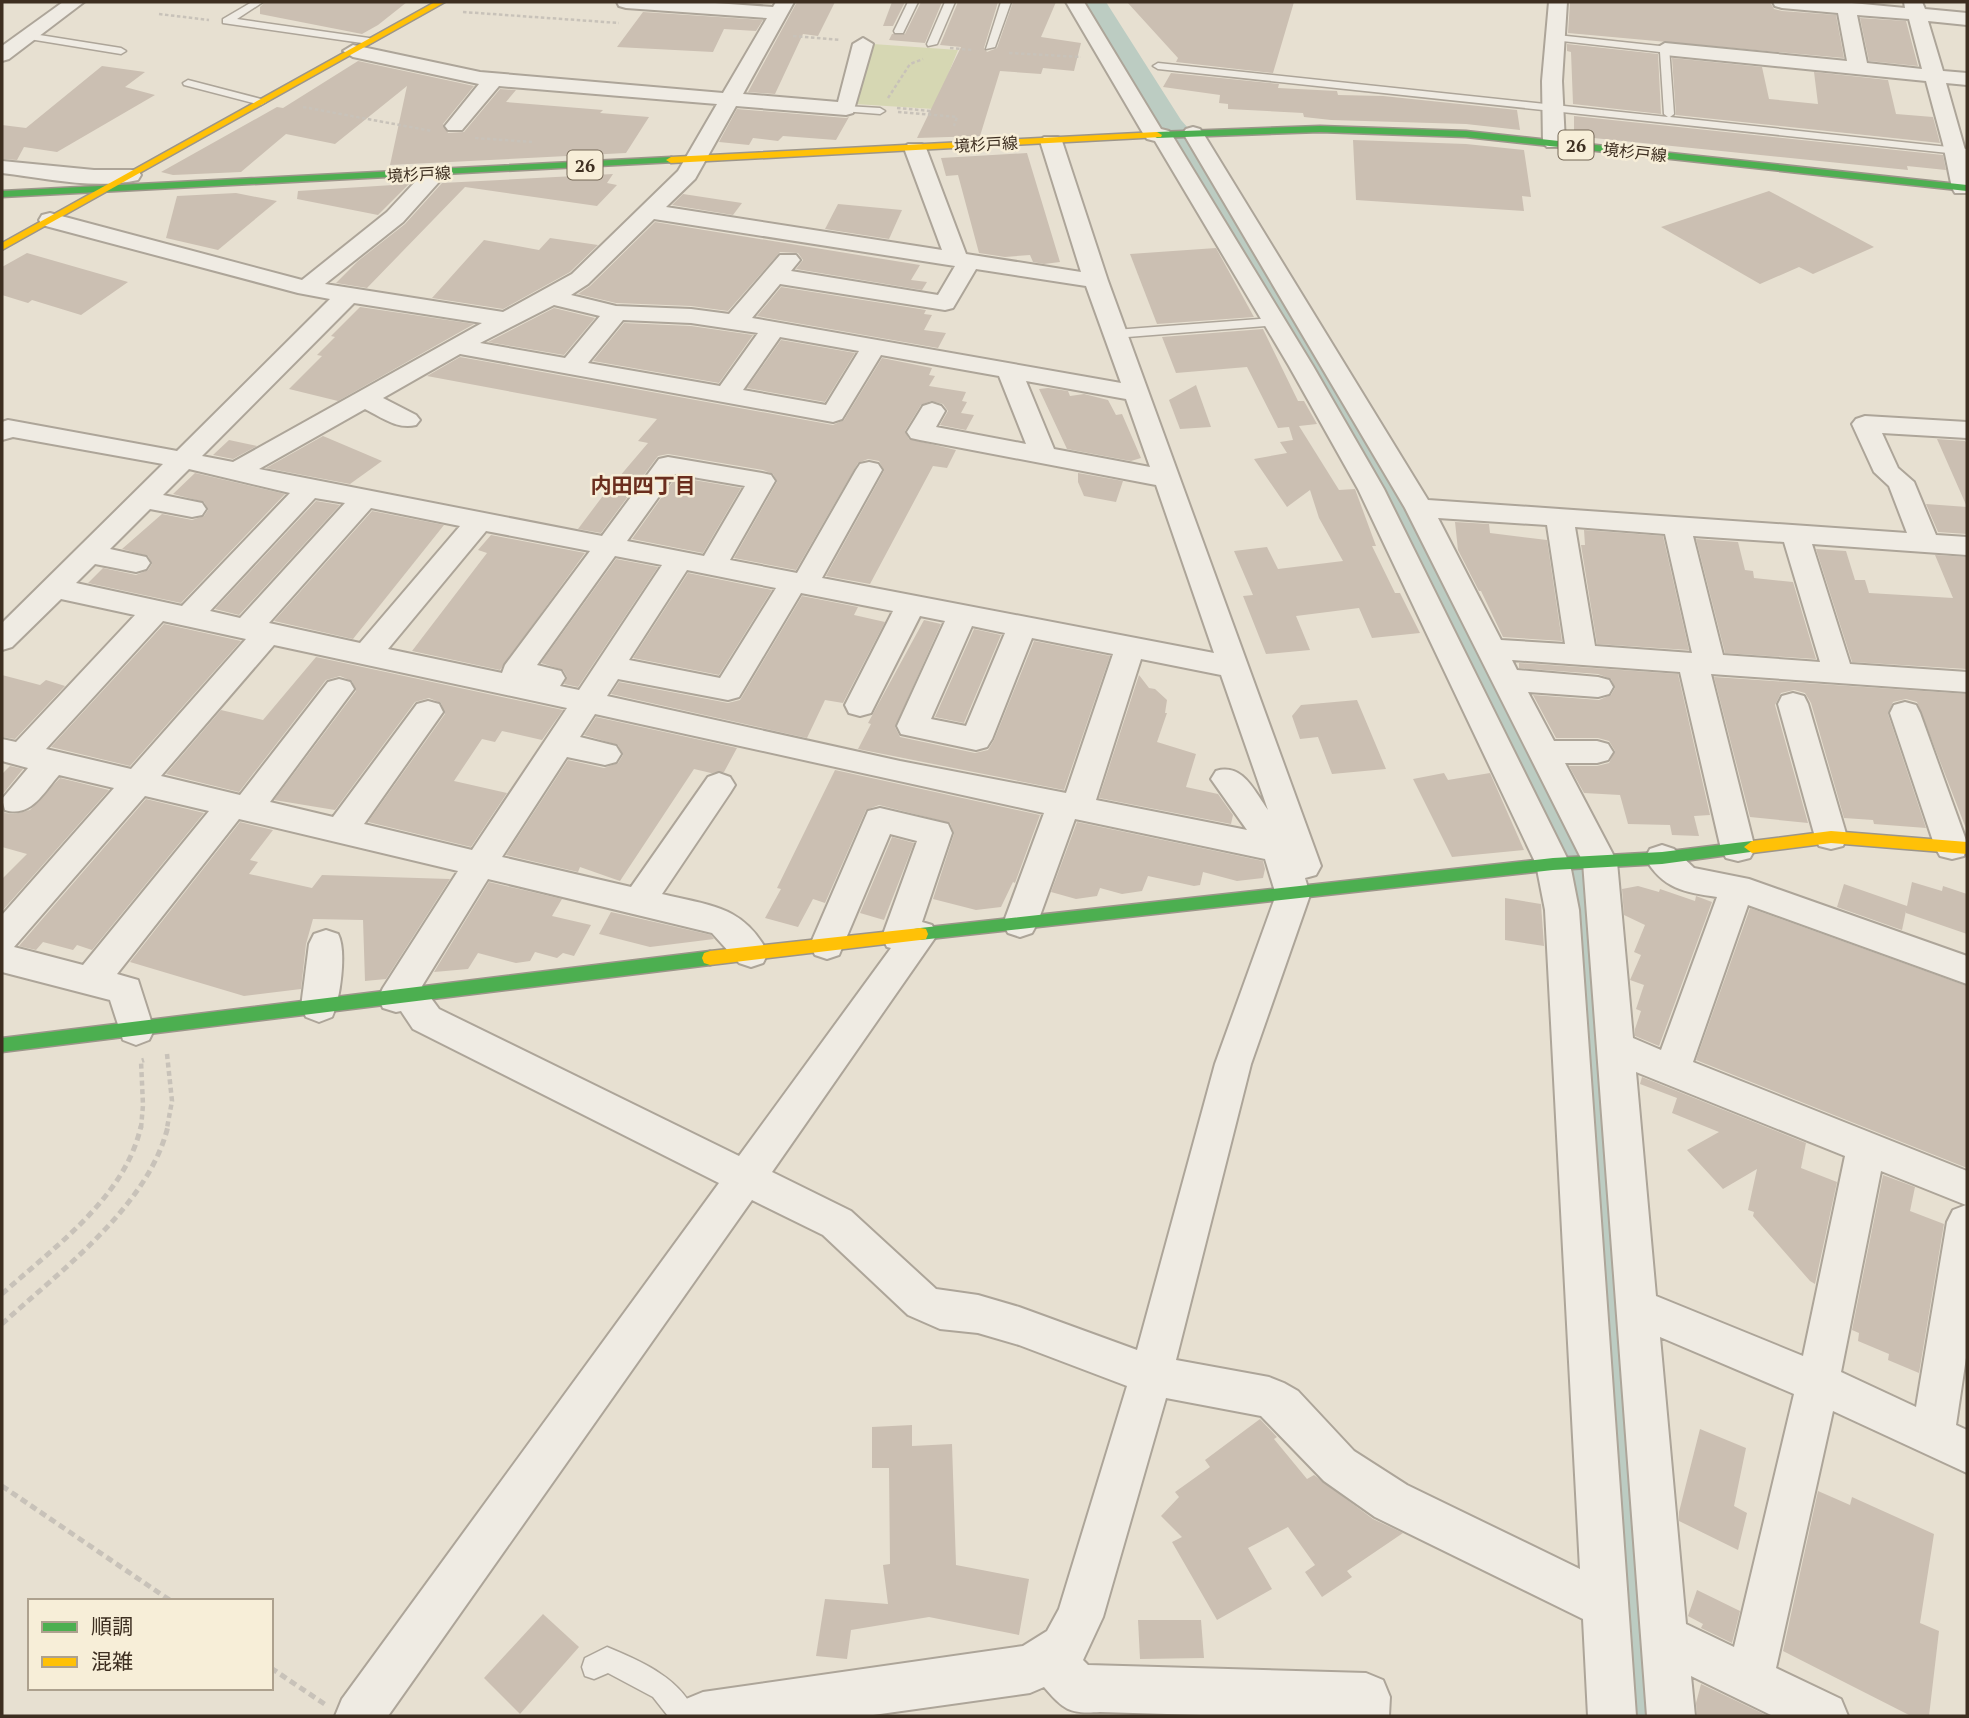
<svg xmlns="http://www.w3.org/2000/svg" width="1969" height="1718" viewBox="0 0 1969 1718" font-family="'PT Serif','Noto Sans JP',serif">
<rect width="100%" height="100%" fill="#e7e0d1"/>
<path fill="#d6d7b3" d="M873,44L958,50L934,109L855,104Z"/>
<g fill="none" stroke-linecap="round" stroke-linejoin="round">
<path fill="#bcccc2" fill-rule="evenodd" d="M1074,2H1106L1181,120L1202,144L1414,492L1611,890L1680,1716H1600L1555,890L1368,492L1169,149L1150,126Z"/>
</g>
<g fill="#cbbfb2">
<path d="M265,2H407L378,25L362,34L260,14V7Z"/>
<path d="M797,2H835L818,36L803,34L775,94L748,92Z"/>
<path d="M892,2H905L893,26H883Z"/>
<path d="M921,2H942L925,43L889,40L892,34H905Z"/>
<path d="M958,2H998L984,48L987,52L997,48L1013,2H1056L1041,37L1081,43L1074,71L1043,68L1041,74L1000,71L980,136L917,138L961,47L940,45Z"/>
<path d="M1127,2H1294L1273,73L1176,62L1178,58Z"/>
<path d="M1570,2H1770L1774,9L1782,11L1836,15L1844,58L1568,33Z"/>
<path d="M643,12L763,20L756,31L724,29L713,52L617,47Z"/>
<path d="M1860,18L1906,21L1918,66L1869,61Z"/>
<path d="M1567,44L1658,54L1661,114L1573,104L1571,52L1567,51Z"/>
<path d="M1672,58L1762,67L1769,99L1818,104L1814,72L1888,80L1896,114L1933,117L1940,143L1676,115Z"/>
<path d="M358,61L474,86L443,124L448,133L464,132L500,89L516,90L506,102L603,110L600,113L649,117L626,153L390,165L407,86L335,144L286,134L241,172L173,175L161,172L277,107L283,108Z"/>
<path d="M102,66L145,72L125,87L155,95L57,152L24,147L17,160L2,159V125L26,128Z"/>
<path d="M1171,73L1279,84L1278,88L1337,91L1338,95L1383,96L1517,110L1520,130L1466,124L1331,120L1304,117L1303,113L1228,109V104L1219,103L1220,95L1163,87Z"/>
<path d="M737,109L846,118L849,117L836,140L783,136L778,141L753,138L749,145L719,142Z"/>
<path d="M1574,116L1943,155L1946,170L1907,166L1908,170L1574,136Z"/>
<path d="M1353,140L1466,144L1524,150L1531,197L1522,196L1524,211L1356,200Z"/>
<path d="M1027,153L1060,262L1044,264L1033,262L1030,255L1005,257L979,253L958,175L946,176L941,158Z"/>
<path d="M613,174L607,183L617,185L597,206L465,187L367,288L336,283L358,261L405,224L442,183Z"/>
<path d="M409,184L378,215L297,199L298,191Z"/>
<path d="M1769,191L1874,247L1813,274L1799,267L1760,284L1661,227Z"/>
<path d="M236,193L277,201L218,250L166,238L177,196Z"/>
<path d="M683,194L742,203L733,215L672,205Z"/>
<path d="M838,204L902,210L889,239L825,229Z"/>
<path d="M655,222L920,265L911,280L927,282L922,290L796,269L803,260L798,253L780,252L728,311L691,306L616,303L578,294L590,286Z"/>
<path d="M550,238L598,245L570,272L503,309L432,298L484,240L539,250Z"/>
<path d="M1216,248L1254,317L1157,324L1130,254Z"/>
<path d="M27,253L128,282L81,315L32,300L28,303L2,295V267Z"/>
<path d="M781,287L926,310L924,314L932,315L924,330L946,333L938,348L757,316Z"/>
<path d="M360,307L474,324L338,401L289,389L322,356L317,355L335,337L331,336Z"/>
<path d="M554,308L595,318L564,355L488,342Z"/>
<path d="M624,323L691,326L753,335L719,383L593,361Z"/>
<path d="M1263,329L1298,401H1304L1317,424L1299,426L1339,490L1355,489L1376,546H1372L1395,593H1400L1420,633L1372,638L1359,608L1296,616L1310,650L1266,654L1243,596L1253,595L1234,551L1267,547L1278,569L1343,561L1319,518L1310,490L1287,507L1254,459L1287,453L1280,442L1293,440L1289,427L1278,428L1247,367L1176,373L1162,337Z"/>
<path d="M781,340L855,353L825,402L747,388Z"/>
<path d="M460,357L833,425L844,420L882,358L932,368L929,375L935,376L929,386L966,392L962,401L967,402L961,413L974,415L966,430L940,425L948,411L943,404L931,401L921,405L905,431L909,439L956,450L947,468L933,466L870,584L826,576L884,471L879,461L868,459L858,463L796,570L734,558L777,482L773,474L763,470L668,454L658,456L601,533L578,529L602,497L648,443L638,441L657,419L427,376Z"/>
<path d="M1196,385L1211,427L1180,429L1169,400Z"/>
<path d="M1048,388L1068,391L1070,396L1084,394L1108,400L1116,415L1122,414L1141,458L1131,461L1067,449L1039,389Z"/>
<path d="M323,436L382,461L350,484L266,468Z"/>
<path d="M1937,439L1965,441L1967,444V534L1938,532L1926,504L1967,507Z"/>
<path d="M229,440L257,446L233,459L213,455Z"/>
<path d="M195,473L285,494L181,603L88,583L103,568L136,575L148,570L152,564L148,556L122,549L162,514L192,520L204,516L208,510L204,502L173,494Z"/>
<path d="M1078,473L1123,481L1116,502L1084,496L1078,482Z"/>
<path d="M676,477L741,488L703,553L632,539Z"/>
<path d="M316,501L340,505L239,615L215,609Z"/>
<path d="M372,511L444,525L353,639L274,621Z"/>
<path d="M1455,522L1489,524L1490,533L1547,540L1562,641L1503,637L1481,591H1479L1458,550Z"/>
<path d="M1584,530L1663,536L1689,650L1597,644L1581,545H1585Z"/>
<path d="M491,535L585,553L500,670L412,651L487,553L478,550Z"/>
<path d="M1696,539L1738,542L1745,570L1753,571L1754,578L1793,582L1816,659L1725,653Z"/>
<path d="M1816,549L1846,551L1855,580H1865L1869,593L1953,598L1935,555L1967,557V669L1852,662Z"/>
<path d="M616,559L658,567L578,687L564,684L567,677L563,670L541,663Z"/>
<path d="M688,573L772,590L719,675L633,658Z"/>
<path d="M802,596L858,607L854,615L885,622L843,703L825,700L807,738L611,694L619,682L728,703L740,700Z"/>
<path d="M924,620L941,624L895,727L900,737L975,753L988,750L994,740L1034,641L1110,656L1064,790L858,749L871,724L868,723Z"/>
<path d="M164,624L241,641L130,766L51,747Z"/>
<path d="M974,629L1001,635L964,723L935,717Z"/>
<path d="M316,657L563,710L542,740L502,731L495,742L482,739L454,781L507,793L471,847L368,822L445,714L441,703L429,698L415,702L335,810L274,800L356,691L352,681L340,676L326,680L239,792L166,774L221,710L263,720Z"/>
<path d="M1519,663L1678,674L1710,815L1694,816L1699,836L1672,835L1670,825L1628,824L1620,795L1584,793L1569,766H1597L1609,763L1615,751L1609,741L1598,738H1556L1533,695L1599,700L1611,695L1615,688L1611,679L1598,674L1519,668Z"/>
<path d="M2,675L40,685L46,680L65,686L15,739L2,737Z"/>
<path d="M1139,675L1149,688L1155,689L1167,700L1165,713H1167L1157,742L1196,754L1186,787L1218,794L1233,815L1231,824L1099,798Z"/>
<path d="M1714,677L1967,694V831L1917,702L1906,699L1893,702L1888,714L1926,828L1874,824L1873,820L1844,818L1811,703L1805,693L1794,690L1781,693L1775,705L1808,823L1750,817Z"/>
<path d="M1357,700L1386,769L1332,774L1318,737L1300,739L1292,716L1301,705Z"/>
<path d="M596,717L737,748L724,772L711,773L694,769L620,881L580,867L578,872L506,855L568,760L604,768L618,763L623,755L618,745L584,735Z"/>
<path d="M10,766L23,769L2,795V774Z"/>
<path d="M835,770L1040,815L1015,883L1013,882L1001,907L976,910L933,899L954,834L950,823L879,805L866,810L825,903L813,899L798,927L765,918L781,889L777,888Z"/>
<path d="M1444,773L1448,780L1490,773L1524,850L1452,857L1413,779Z"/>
<path d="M60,778L109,790L2,911V879L27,854L2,847V808L5,813L14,814L30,810Z"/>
<path d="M146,799L204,813L92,950L77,945L73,950L43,942L36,950L19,946Z"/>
<path d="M240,822L273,830L250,860L258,862L249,874L312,888L322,875L450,879L386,979L365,981L363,920L313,919L306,944L301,989L244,996L130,962Z"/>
<path d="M1077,822L1263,861L1265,869L1263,878L1237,881L1203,872L1200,885L1194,886L1148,876L1142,891L1122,894L1100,888L1097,896L1076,899L1051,892Z"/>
<path d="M892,837L914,843L884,920L860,913Z"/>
<path d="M489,882L562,899L552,916L591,925L574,956L563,953L557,958L535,952L530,961L516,963L478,953L468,969L434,972Z"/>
<path d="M1912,882L1942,891L1943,886L1967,894V934L1906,913V911L1902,930L1837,907L1844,884L1907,906Z"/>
<path d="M1638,886L1659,892L1660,889L1695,901L1696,896L1712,902L1659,1046L1635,1036V1029L1641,1011L1636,1009L1644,985L1630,980L1641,955L1634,952L1645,925L1624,915L1622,889Z"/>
<path d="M1505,898L1541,904L1544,946L1505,940Z"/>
<path d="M1750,908L1967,986V1168L1696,1060Z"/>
<path d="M611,912L711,935L714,939L650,947L599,934Z"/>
<path d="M1642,1077L1806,1143L1801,1168L1837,1182L1815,1284L1810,1281L1753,1216L1754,1212L1748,1210L1757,1169L1723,1189L1687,1150L1719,1132L1672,1113L1677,1098L1640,1084Z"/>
<path d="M1883,1175L1915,1187L1910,1211L1944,1224L1919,1373L1888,1360L1889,1354L1858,1341L1859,1333L1852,1330Z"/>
<path d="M1260,1419L1277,1437L1274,1439L1307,1479L1314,1475L1373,1519L1403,1533L1347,1571L1352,1577L1322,1597L1305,1572L1315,1565L1288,1527L1248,1548L1272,1589L1217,1620L1172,1542L1182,1537L1161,1516L1179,1497L1175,1492L1210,1467L1205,1460Z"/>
<path d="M912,1425V1446L952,1444L956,1565L1029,1579L1019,1635L929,1617L851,1630L847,1659L816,1656L825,1599L888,1604L883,1565L890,1564L889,1468H872V1427Z"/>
<path d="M1700,1429L1746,1448L1734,1506L1747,1513L1738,1550L1679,1521V1512Z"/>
<path d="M1818,1491L1850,1505L1852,1497L1934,1534L1920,1623L1939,1631L1929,1716H1911L1783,1651Z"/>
<path d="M1697,1590L1740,1611L1732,1643L1701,1628L1703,1624L1688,1616Z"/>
<path d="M543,1614L579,1647L520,1714L484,1678Z"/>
<path d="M1138,1620H1201L1204,1658L1140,1659Z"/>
<path d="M1701,1684L1768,1716H1697L1696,1703Z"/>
</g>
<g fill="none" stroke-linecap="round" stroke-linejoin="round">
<g stroke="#ada599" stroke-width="3">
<g id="lane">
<path d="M252,2H263L237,19L369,38L374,41L369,44L223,23V19Z"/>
<path d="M908,2H918L903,33H895L894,31Z"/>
<path d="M945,2H955L937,44L928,46L927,44Z"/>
<path d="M1001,2H1011L995,47L986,49Z"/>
<path d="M27,33L121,48L126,51L121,54L23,38V34Z"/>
<path d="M1557,35L1669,47L1674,114L1670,117L1967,149V155L1158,69L1153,66L1158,63L1668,117L1664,114L1660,52L1553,40V36Z"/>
<path d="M188,80L265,100L266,102L261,105L184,85L183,83Z"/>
<path d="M846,106L880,108L885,111L880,114L842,111V107Z"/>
<path d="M1273,318L1277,319V325L1115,338L1109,334L1115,330Z"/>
<path d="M607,1647C641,1661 683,1679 696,1716H668L653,1697L608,1673L594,1679L585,1676L582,1667L585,1658Z"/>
</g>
</g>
<g stroke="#ada599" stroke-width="4">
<g id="street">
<path d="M63,2H84L9,59L2,61V46Z"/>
<path d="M617,2H701L773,7L776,2H794L743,94L838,102L853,44L863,38L873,44L853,113L846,115L736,106L695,179L666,207L942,250L904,148L908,144H922L926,148L966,254L1081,272L1040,141L1044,137H1058L1062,141L1108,281L1321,866L1316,875L1305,878L1310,895L1251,1064L1176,1360L1269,1377L1284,1383L1298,1391L1354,1451L1407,1485L1580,1569L1545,910L1536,864L1358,489L1289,366L1155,141L1147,139L1144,135L1066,2H1084L1161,129L1169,131L1172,135L1313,366L1384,489L1570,864L1579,910L1636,1716H1588L1583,1619L1375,1517L1324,1481L1261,1416L1166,1398L1103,1617L1083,1660L1088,1665L1366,1673L1383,1680L1390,1697L1389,1716H1234L1100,1712C1069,1714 1064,1710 1044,1687L1030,1693L866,1716H679L686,1699L703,1692L1023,1646L1047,1631L1059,1609L1127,1386L1019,1345L978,1333L940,1329L908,1315L823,1235L752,1200L388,1716H335L342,1699L719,1183L413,1029L401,1011L396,1012L383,1008L378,998L383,988L458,871L239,819L117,974L138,980L154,1030L149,1040L136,1045L123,1040L110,1000L2,972V915L114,788L59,775C43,793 31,818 5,810L2,799L28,768L2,761V739L16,742L135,615L61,599L12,647L2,650V623L163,464L13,437L2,440V422L8,420L177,451L330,299L298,293L42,225L39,220L42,215L50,213L302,280L387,212L428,168H444L447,173L403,222L325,284L503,312L572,274L678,171L717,104L499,86L462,130H448L445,126L479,84L353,57L343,51L353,45L480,72L723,93L767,18L626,8L619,6ZM654,219L955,266L938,295L791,271L800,260L796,255H780L729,314L691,309L616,306L571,295L588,284ZM976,269L1086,286L1121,383L752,318L780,284L945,310L953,308ZM354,303L482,323L233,462L202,456ZM554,305L600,316L565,358L480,343ZM623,320L691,323L758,333L720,386L588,363ZM780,337L859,351L826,405L743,390ZM460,354L833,422L842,419L881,355L999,376L1026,444L936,427L945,411L941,406L932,403L923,406L907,432L911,438L920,440L1156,485L1214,653L822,578L882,470L878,464L869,462L860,464L856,470L797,573L730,560L775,481L771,475L762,473L668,457L659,459L602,536L259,469L365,409C381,417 398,430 416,425L420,420L416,415L383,398ZM1026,381L1126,399L1150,467L1054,449ZM189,469L290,493L182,606L76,583L95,564L136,572L146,569L150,563L146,557L110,549L150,509L192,517L202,515L206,509L202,503L163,495ZM675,474L745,486L704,556L627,541ZM315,498L345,503L240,618L210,611ZM371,508L460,526L360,643L269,623ZM486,531L590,551L505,665L502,673L388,649ZM615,556L662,565L579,690L560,686L565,678L561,671L537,665ZM687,570L776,588L720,678L629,660ZM801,593L893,611L845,705L849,713L860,716L871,713L920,616L945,621L897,726L901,734L976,750L987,747L992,739L1032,638L1113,654L1066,793L900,761L607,696L618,679L728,700L739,697ZM163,621L246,639L131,769L46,749ZM972,626L1005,633L966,726L931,719ZM274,645L567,708L472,850L364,824L443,712L439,704L428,701L417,704L333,817L270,802L354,689L350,682L339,679L328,682L240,795L161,776ZM1141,659L1221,675L1268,810C1254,791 1243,763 1216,771L1211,779L1247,830L1096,800ZM595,714L1044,813L1003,924L1008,933L1020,937L1032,933L1037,924L1075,819L1265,859L1276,895L1215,1064L1137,1350L1019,1307L978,1295L936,1289L851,1211L772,1172L937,935L932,925L922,922L952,833L948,824L880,808L868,811L810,945L815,955L827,959L839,955L890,834L917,841L882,937L887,947L891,948L739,1156L439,1009L422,986L488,879L712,933L739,963L751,967L763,963L768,953C743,905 710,906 662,894L730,793L735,785L730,777L719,773L708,777L631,887L502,857L567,757L605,765L616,762L621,754L616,746L580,737ZM145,796L209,811L83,965L14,947Z"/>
<path d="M1549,2H1567L1562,81L1565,143L1561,147H1547L1543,143L1542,81Z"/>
<path d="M1773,2H1841L1905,8L1904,2H1922L1925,9L1967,13V25L1928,21L1943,71L1967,73V85L1946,83L1967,157V193H1955L1952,188L1943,144L1926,81L1665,55L1655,49L1665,43L1847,61L1838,13L1782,8L1775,6ZM1857,15L1909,19L1922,69L1867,63Z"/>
<path d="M1193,127L1200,129L1203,133L1428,500L1907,533L1889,486L1874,472L1852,424L1856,419L1865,416L1967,422V438L1882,433L1898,468L1914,482L1936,535L1967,537V555L1812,544L1850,664L1967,672V692L1711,674L1755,849L1750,858L1738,861L1726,858L1721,849L1680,672L1512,660L1517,670L1598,677L1609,680L1613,687L1609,694L1598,697L1528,692L1554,741H1597L1608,744L1613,752L1608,760L1597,763H1565L1617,862L1633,1038L1661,1050L1717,897C1684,892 1663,889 1645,858L1650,849L1662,845L1674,849L1694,868L1749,879L1967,956V984L1748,905L1693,1062L1967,1171V1351L1956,1425L1967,1430V1473L1833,1411L1776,1668L1841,1699L1848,1716H1773L1691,1676L1695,1716H1647L1583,862L1405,508L1183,133L1186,129ZM1438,518L1547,525L1565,644L1501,640ZM1575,527L1665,534L1692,653L1595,646ZM1693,536L1784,542L1820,662L1723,655ZM1636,1072L1845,1156L1803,1356L1656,1296ZM1881,1171L1966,1205L1953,1210L1947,1222L1916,1407L1841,1372ZM1660,1337L1794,1394L1734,1647L1686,1624Z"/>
<path d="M2,161L94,170H138L141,175L138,180C95,190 45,178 2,173Z"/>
<path d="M1793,693L1804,696L1808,704L1847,837L1843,846L1831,849L1819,846L1815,837L1778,704L1782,696Z"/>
<path d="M1905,702L1916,705L1920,713L1967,843L1964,856L1952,859L1940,856L1935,847L1890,713L1894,705Z"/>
<path d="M326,930L338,934C347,951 340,1000 332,1017L319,1022L306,1017L301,1007L309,944L314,934Z"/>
</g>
</g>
<g stroke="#9c958a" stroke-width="3">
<g id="fast">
<path d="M1320,126L1466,131L1967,185V191L1466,137L1320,132L1157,138L1152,135L1157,132Z"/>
<path d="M671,157L675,158V162L2,197V191Z"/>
<path d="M1752,841L1760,847L1758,851L1662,864L1553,870L920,940L914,939L912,934L914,929L920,928L1553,858L1662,852Z"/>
<path d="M710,951L716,953L718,958L716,963L710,965L2,1052V1038Z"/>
</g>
</g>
<g stroke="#9c958a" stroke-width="3">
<g id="slow">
<path d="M435,2H445L2,250V243Z"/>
<path d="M1157,132L1162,135L1161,137L671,163L666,160L671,157Z"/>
<path d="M1831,831L1967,842V854L1831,843L1752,853L1744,847L1752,841Z"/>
<path d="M920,928L926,929L928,934L926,939L920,940L710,965L704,963L702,958L704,953L710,951Z"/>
</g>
</g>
<g stroke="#c8c2b9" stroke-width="2.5" stroke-dasharray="3.5 2.5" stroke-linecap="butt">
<path d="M463,12L619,23"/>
<path d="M159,14L209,20"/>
<path d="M793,36L840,40"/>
<path d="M950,48L972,50"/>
<path d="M1009,53L1081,57"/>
<path d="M888,98L910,64L923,59"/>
<path d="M303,107L432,131"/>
<path d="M897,108L931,111L929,114"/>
<path d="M898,112L957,117L954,126"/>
<path d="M475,138L532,142"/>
</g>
<g stroke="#c8c2b9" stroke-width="4.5" stroke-dasharray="5 3.5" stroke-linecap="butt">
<path d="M167,1054L172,1101L167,1128"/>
<path d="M141,1128L143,1105L141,1061L144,1060"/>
</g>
<g stroke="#c8c2b9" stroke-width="5" stroke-dasharray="7 4.5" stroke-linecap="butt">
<path d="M2,1294C54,1247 125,1198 141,1126"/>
<path d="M2,1324C60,1271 149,1206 168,1126"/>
<path d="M2,1486L171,1601"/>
<path d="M271,1668L326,1705"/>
</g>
<use href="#lane" fill="#efebe3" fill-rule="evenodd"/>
<use href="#street" fill="#efebe3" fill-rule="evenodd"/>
<use href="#fast" fill="#4caf50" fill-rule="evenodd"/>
<use href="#slow" fill="#ffc107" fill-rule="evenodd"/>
</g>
<g text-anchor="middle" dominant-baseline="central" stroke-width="5" stroke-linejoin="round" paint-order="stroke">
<g font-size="16" fill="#3d2e20" stroke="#f7eed8">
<text transform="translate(986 144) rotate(-3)">境杉戸線</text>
<text transform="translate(1635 152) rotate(6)">境杉戸線</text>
<text transform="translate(419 174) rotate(-3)">境杉戸線</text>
</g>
<g fill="#f7eed8" stroke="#756857" stroke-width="2">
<rect x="1558.5" y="130.5" width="35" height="29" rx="5"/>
<rect x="567.5" y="150.5" width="35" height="29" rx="5"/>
</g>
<g font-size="18" font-weight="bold" fill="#3d2e20">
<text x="1576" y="145">26</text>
<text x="585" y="165">26</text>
</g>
<g font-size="21" font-weight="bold" fill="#6b2e1e" stroke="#f7eed8">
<text x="643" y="485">内田四丁目</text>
</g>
</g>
<rect width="1969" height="1718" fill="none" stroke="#3d2e20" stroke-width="7"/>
<rect x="28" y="1599" width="245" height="91" fill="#f7eed8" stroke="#ada18e" stroke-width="2"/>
<rect x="42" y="1622" width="35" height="10" fill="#4caf50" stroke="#ada18e" stroke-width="2"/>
<text x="91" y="1634" font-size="21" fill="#3d2e20">順調</text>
<rect x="42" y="1657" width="35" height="10" fill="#ffc107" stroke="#ada18e" stroke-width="2"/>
<text x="91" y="1669" font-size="21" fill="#3d2e20">混雑</text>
</svg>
